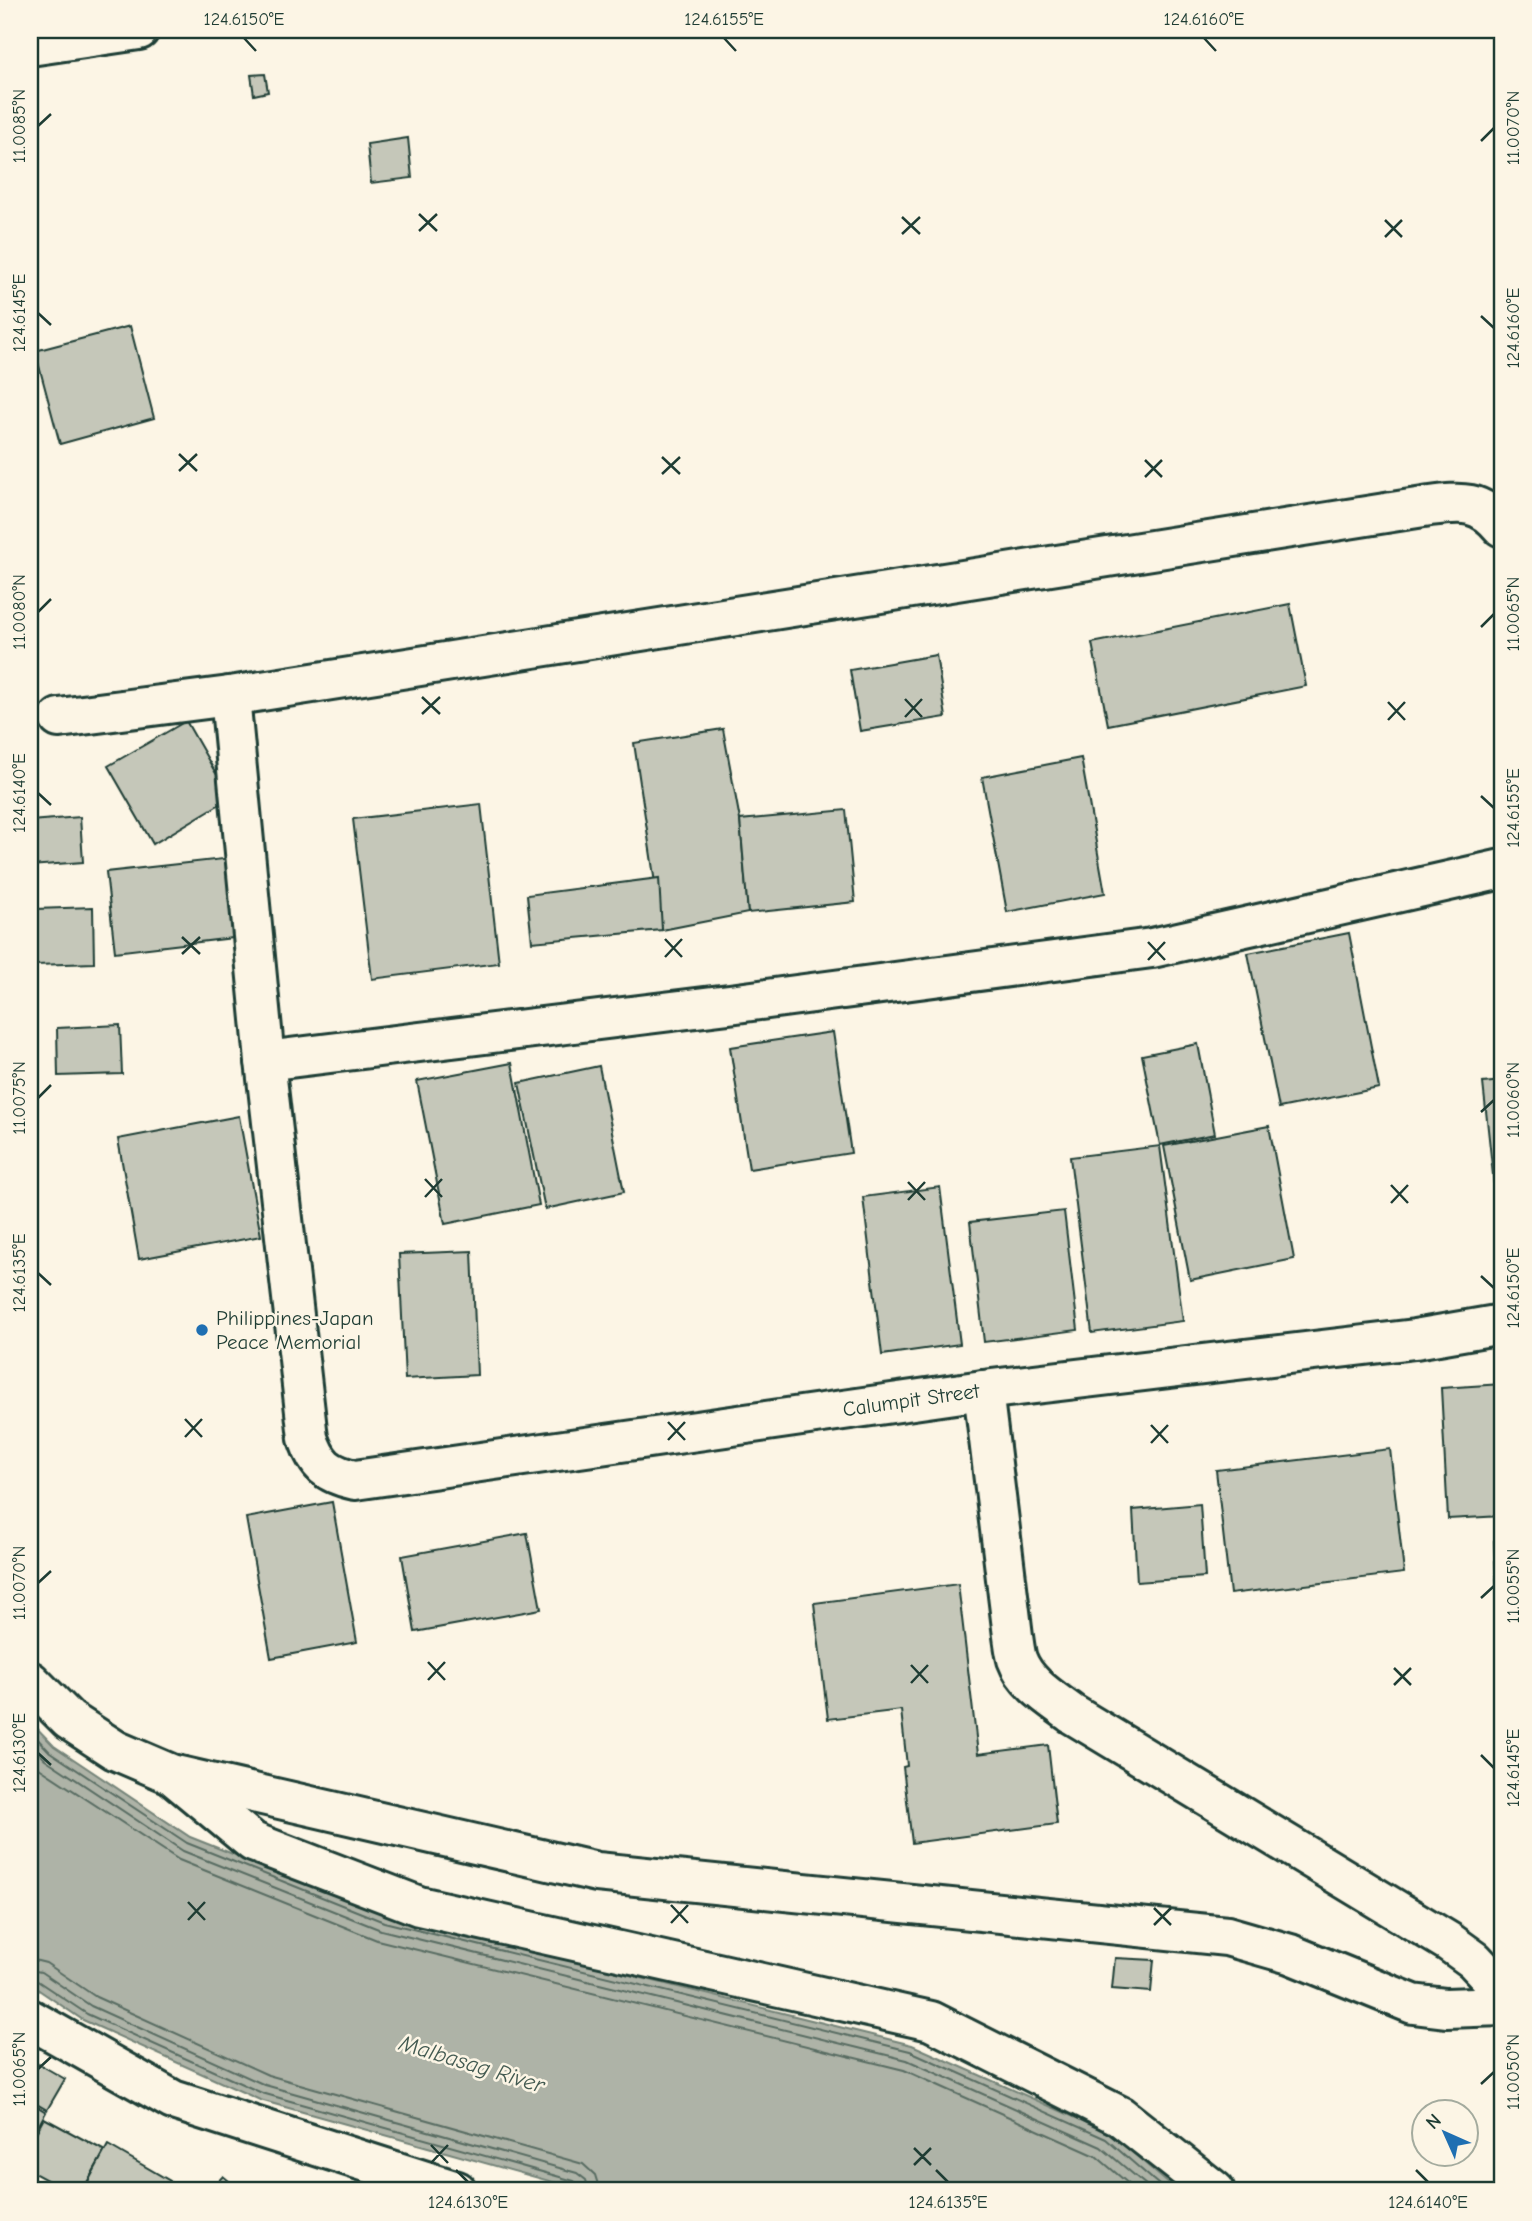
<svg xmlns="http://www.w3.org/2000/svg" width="1532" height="2221" viewBox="0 0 1532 2221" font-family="'Comic Neue',sans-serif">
<rect width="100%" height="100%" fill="#fcf5e5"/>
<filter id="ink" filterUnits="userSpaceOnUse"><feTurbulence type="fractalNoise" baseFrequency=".0143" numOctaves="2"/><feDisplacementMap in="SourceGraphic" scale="14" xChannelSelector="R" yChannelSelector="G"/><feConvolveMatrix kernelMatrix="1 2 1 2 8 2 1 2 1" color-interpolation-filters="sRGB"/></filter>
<g filter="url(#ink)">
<path fill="#aeb3a7" stroke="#758479" stroke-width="2" d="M30,1721L54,1746L190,1837L387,1915L912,2045L1110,2133L1177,2191H585L260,2100L83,2020L30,1984Z"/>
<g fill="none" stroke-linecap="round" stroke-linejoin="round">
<g stroke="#586c62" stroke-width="2">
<path d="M30,1731L50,1752L187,1843L384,1922L910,2051L1106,2139L1166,2191"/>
<path d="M30,1743L45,1759L183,1851L381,1930L907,2060L1101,2147L1153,2191"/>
<path d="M30,1759L39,1768L179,1860L377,1940L904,2070L1096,2156L1137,2191"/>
<path d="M30,1959L46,1963L96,1997L268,2075L583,2164L595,2175L600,2191"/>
<path d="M30,1970L41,1972L91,2006L265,2085L577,2173L586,2180L589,2191"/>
<path d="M30,1978L36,1980L87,2014L262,2093L574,2181L579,2185L580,2191"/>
</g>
</g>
<g fill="#c5c7b9" stroke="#1f3d34" stroke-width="2">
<path d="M265,74L268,92L254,95L251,75Z"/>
<path d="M408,138L412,178L371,183L367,144Z"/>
<path d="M130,326L154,418L60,444L35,351Z"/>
<path d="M1290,604L1306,686L1108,725L1092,643Z"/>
<path d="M936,655L946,717L860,731L850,670Z"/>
<path d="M186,721L230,798L153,844L108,766Z"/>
<path d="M723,729L740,820L748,913L662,930L634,743Z"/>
<path d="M1081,758L1105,893L1007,912L982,777Z"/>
<path d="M481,804L499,963L372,979L353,819Z"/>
<path d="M846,810L855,902L748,913L740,820Z"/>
<path d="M80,817L83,862L30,866V821Z"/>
<path d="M232,858L241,937L115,952L106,872Z"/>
<path d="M659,878L662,930L532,942L527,895Z"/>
<path d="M93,907L94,963L36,965L35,909Z"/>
<path d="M1349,933L1379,1088L1279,1108L1248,953Z"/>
<path d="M120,1025L122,1074L58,1076L57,1028Z"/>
<path d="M833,1032L851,1153L749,1169L730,1047Z"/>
<path d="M1198,1044L1215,1134L1160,1145L1142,1055Z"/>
<path d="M512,1063L539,1205L445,1224L417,1081Z"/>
<path d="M599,1066L624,1192L545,1209L519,1083Z"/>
<path d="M1502,1081V1231H1499L1483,1083Z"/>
<path d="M239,1116L261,1236L139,1259L118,1139Z"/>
<path d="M1269,1126L1294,1259L1190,1280L1164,1146Z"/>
<path d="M1160,1146L1183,1321L1092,1333L1070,1157Z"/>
<path d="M940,1187L960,1344L882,1355L863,1197Z"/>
<path d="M1064,1211L1078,1330L984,1342L970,1222Z"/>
<path d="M472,1251L477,1375L405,1379L399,1254Z"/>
<path d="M1502,1384V1516L1448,1519L1441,1388Z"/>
<path d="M1390,1449L1404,1573L1230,1594L1216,1470Z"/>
<path d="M332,1502L357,1642L271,1658L246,1518Z"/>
<path d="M1200,1504L1205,1577L1137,1582L1133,1510Z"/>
<path d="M527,1533L541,1609L415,1632L402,1556Z"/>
<path d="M1502,1540V1606H1498L1494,1541Z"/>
<path d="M958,1584L978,1754L1048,1745L1057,1824L912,1843L903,1767L907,1766L901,1710L828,1719L814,1603Z"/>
<path d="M1115,1958L1154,1960L1151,1992L1112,1989Z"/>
<path d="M39,2064L65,2079L47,2110L30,2100V2080Z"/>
<path d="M30,2102L46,2112L30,2141Z"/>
<path d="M44,2118L105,2151L82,2191H67L30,2171V2144Z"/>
<path d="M108,2145L170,2181L165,2191H83Z"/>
<path d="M223,2176L241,2191H209Z"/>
</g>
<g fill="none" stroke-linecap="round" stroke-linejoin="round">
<g stroke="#1f3d34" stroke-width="44">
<g id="minor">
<path d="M30,46L139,30"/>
<path d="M230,696L265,1061L308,1438C317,1465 327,1474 355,1480L983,1390L1415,1339L1502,1324"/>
<path d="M59,718L230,696L1430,506C1462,502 1480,500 1502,527"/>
<path d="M265,1061L737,1003L1152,948L1502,869"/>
<path d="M983,1390L1013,1636C1014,1643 1015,1652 1017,1659C1026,1684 1052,1699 1072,1714L1449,1942L1474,1960L1502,1990"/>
<path d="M30,1681L69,1720L115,1750L171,1774L597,1872L1227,1936L1290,1954L1413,2004L1446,2008L1502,2006"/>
<path d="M176,1778L253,1842L419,1906L931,2021L1120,2116L1215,2191"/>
<path d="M30,2019L173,2100L457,2191"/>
</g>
</g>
<use href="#minor" stroke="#fcf5e5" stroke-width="38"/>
</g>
</g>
<path fill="none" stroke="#1f3d34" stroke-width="2.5" d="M244,38L256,51M724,38L736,51M1204,38L1216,51M38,126L51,114M1481,141L1494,128M419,214L437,231M902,217L920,234M1385,220L1402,237M419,231L437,214M902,234L920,217M1385,237L1402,220M38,313L51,325M1481,316L1494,328M179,454L197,471M662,457L680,474M1145,460L1162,477M179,471L197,454M662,474L680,457M1145,477L1162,460M38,612L51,599M1481,627L1494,614M422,697L440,714M905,699L922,717M1388,702L1405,720M422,714L440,697M905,717L922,699M1388,720L1405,702M38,793L51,805M1481,796L1494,808M182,937L200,954M665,939L682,957M1148,942L1165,960M182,954L200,937M665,957L682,939M1148,960L1165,942M38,1098L51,1085M1481,1112L1494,1100M425,1179L442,1197M908,1182L925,1200M1391,1185L1408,1203M425,1197L442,1179M908,1200L925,1182M1391,1203L1408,1185M38,1273L51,1285M1481,1276L1494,1288M185,1419L202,1437M668,1422L685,1440M1151,1425L1168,1443M185,1437L202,1419M668,1440L685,1422M1151,1443L1168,1425M38,1583L51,1571M1481,1598L1494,1586M428,1662L445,1680M911,1665L928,1683M1394,1668L1411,1685M428,1680L445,1662M911,1683L928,1665M1394,1685L1411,1668M38,1753L51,1765M1481,1755L1494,1768M188,1902L205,1920M671,1905L688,1923M1154,1908L1171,1925M188,1920L205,1902M671,1923L688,1905M1154,1925L1171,1908M38,2069L51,2057M1481,2084L1494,2072M431,2145L448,2163M914,2148L931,2165M431,2163L448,2145M914,2165L931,2148M456,2170L468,2182M936,2170L948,2182M1416,2170L1428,2182"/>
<circle fill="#1f6fb2" stroke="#fcf5e5" stroke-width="2.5" cx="202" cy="1330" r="7"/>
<g text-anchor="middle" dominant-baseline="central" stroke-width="5" stroke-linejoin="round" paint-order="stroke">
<g font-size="21" fill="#1f3d34" stroke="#fcf5e5" text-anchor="start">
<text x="216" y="1318">Philippines-Japan<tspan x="216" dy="24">Peace Memorial</tspan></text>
</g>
<g font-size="21" fill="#1f3d34" stroke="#fcf5e5">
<text transform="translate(911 1400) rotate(-8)">Calumpit Street</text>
</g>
<g font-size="23" font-style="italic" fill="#435a51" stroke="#fcf5e5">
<text transform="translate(472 2064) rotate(17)">Malbasag River</text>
</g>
</g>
<rect width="1532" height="2221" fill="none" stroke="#fcf5e5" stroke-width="77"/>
<g transform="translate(1445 2133) rotate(315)"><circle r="33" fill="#fcf5e5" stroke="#a4ab9e" stroke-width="2"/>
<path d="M0-5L12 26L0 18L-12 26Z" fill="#1f6fb2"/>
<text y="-10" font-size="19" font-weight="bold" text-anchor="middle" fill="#1f3d34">N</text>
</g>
<rect x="38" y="38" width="1456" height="2144" fill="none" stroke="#1f3d34" stroke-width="2.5"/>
<g font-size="18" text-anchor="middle" fill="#1f3d34">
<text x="244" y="25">124.6150°E</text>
<text x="724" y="25">124.6155°E</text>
<text x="1204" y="25">124.6160°E</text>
<text transform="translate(19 126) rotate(-90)" y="6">11.0085°N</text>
<text transform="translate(1513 128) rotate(-90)" y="6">11.0070°N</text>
<text transform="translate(19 313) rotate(-90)" y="6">124.6145°E</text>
<text transform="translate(1513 328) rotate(-90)" y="6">124.6160°E</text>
<text transform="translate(19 612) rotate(-90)" y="6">11.0080°N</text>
<text transform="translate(1513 614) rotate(-90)" y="6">11.0065°N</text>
<text transform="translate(19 793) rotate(-90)" y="6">124.6140°E</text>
<text transform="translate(1513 808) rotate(-90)" y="6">124.6155°E</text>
<text transform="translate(19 1098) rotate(-90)" y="6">11.0075°N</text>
<text transform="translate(1513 1100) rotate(-90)" y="6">11.0060°N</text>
<text transform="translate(19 1273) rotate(-90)" y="6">124.6135°E</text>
<text transform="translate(1513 1288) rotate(-90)" y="6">124.6150°E</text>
<text transform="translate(19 1583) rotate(-90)" y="6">11.0070°N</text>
<text transform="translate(1513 1586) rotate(-90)" y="6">11.0055°N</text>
<text transform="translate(19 1753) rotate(-90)" y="6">124.6130°E</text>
<text transform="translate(1513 1768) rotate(-90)" y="6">124.6145°E</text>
<text transform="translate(19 2069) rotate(-90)" y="6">11.0065°N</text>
<text transform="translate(1513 2072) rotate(-90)" y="6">11.0050°N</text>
<text x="468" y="2208">124.6130°E</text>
<text x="948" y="2208">124.6135°E</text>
<text x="1428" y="2208">124.6140°E</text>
</g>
</svg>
